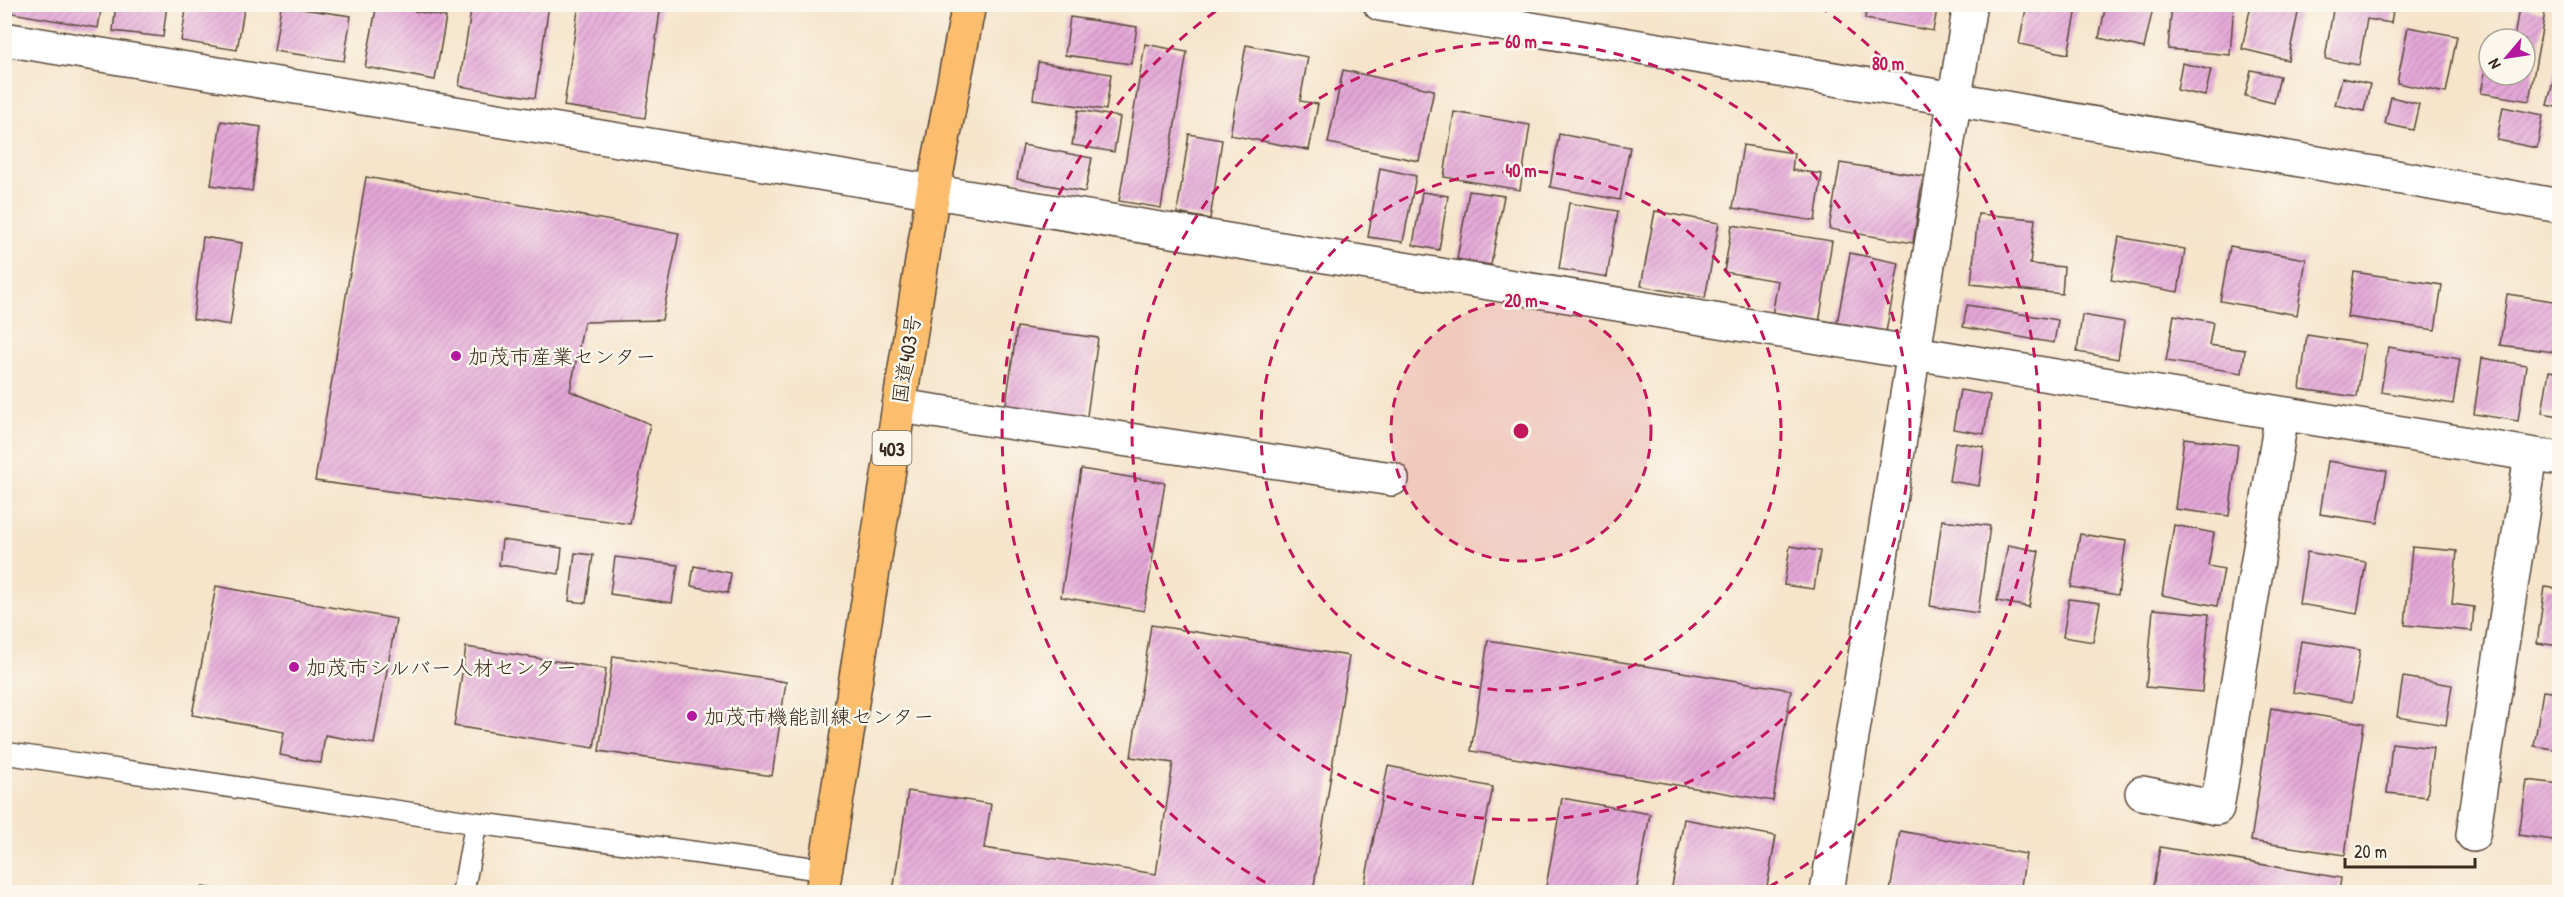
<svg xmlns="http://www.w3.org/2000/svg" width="2564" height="897" viewBox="0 0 2564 897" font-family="'Patrick Hand','Klee One',sans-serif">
<defs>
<pattern id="building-hatch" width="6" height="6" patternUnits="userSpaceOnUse" patternTransform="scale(1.5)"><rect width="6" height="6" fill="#e5a8d9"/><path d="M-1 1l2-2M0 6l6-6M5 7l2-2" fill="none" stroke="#bb89af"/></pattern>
</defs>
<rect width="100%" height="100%" fill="#fbf7ec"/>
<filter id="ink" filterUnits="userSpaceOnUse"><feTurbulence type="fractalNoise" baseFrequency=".0167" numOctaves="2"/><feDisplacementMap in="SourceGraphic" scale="12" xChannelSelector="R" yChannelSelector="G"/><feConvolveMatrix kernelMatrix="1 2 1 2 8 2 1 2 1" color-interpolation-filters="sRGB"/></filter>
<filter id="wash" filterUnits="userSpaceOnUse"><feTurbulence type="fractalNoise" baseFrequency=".008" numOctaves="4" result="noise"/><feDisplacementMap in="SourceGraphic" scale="24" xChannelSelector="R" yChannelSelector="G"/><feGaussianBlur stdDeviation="1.35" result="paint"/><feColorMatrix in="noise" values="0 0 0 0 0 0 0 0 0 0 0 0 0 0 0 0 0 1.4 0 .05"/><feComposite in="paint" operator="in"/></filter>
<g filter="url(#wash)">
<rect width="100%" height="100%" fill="#f6e4cb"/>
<g id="blocks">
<g fill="url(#building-hatch)">
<path d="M7,4H102L98,28L6,12Z"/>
<path d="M116,4H167L163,37L113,31Z"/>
<path d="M187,4H245L237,50L181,41Z"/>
<path d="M377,4L446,17L435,80L365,67Z"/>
<path d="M579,4H661L645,118L564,106Z"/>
<path d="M1867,4H1938L1933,31L1865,19Z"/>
<path d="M2027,4H2078L2068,54L2019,44Z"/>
<path d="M2106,4H2154L2144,48L2099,38Z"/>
<path d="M2172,4H2234L2230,55L2168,49Z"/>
<path d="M2251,4H2300L2288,60L2242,49Z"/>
<path d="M2334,4H2394L2391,23L2367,19L2359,65L2325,59Z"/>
<path d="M472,5H549L535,98L459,86Z"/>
<path d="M281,6L351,16L344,61L274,51Z"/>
<path d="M2519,7L2545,12L2529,101L2481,93L2488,57L2489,75H2525V39H2514Z"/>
<path d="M1070,17L1137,27L1131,64L1065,55Z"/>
<path d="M2408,27L2457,36L2446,93L2397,83Z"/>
<path d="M1145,44L1187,52L1161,208L1119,201Z"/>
<path d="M1246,45L1308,57L1300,101L1318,104L1309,150L1230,135Z"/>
<path d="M2560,56V108L2547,105Z"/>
<path d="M1038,62L1111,74L1106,110L1033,99Z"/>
<path d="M2182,63L2211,70L2205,96L2177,90Z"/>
<path d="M1343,70L1434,90L1419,161L1328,143Z"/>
<path d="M2251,70L2280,76L2274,103L2245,96Z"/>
<path d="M2342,78L2370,84L2364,111L2335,105Z"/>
<path d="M2391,97L2419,104L2413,130L2385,124Z"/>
<path d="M2503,107L2543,115L2537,148L2497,140Z"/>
<path d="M1078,110L1120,117L1114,152L1072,145Z"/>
<path d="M1454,112L1530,125L1520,190L1444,177Z"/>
<path d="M221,121L261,127L252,191L211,185Z"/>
<path d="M1189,134L1222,140L1210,219L1177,213Z"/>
<path d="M1559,134L1630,147L1620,200L1550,187Z"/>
<path d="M1023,145L1092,158L1085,192L1017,179Z"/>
<path d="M1743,145L1794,153L1792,170L1822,174L1815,221L1733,208Z"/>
<path d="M1840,163L1923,176L1913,243L1829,229Z"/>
<path d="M1380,168L1416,176L1403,242L1368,237Z"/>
<path d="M366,177L679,233L662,320L584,322L570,391L650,424L630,524L315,481Z"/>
<path d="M1469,191L1504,196L1491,265L1457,259Z"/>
<path d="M1422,192L1448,196L1439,250L1413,245Z"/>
<path d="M1569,203L1618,211L1607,277L1559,269Z"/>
<path d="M1655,211L1719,223L1705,298L1641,286Z"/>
<path d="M1978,214L2035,219L2030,264L2064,267L2062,294L1971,284Z"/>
<path d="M1732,225L1832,241L1819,323L1772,315L1778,281L1724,272Z"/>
<path d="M203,237L242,243L230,325L193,319Z"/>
<path d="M2119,237L2185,249L2178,292L2111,280Z"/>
<path d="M2230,246L2306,259L2297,315L2220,301Z"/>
<path d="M1850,253L1899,263L1886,332L1837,323Z"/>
<path d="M2354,272L2442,285L2435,330L2347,317Z"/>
<path d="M2507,294L2560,302L2554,352L2500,345Z"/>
<path d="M1967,305L2058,320L2054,343L1963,327Z"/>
<path d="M2082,315L2124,322L2118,359L2077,352Z"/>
<path d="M2174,315L2213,322L2209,345L2245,350L2242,373L2166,361Z"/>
<path d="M1017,327L1098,338L1086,423L1005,411Z"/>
<path d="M2307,335L2365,344L2357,397L2300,389Z"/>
<path d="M2388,347L2460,359L2453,404L2381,392Z"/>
<path d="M2482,358L2526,365L2518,421L2474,414Z"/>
<path d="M2549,371L2560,373V416L2542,413Z"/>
<path d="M1960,390L1990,395L1984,434L1953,429Z"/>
<path d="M2184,438L2238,445L2229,516L2175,509Z"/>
<path d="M1955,442L1984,447L1979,486L1949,481Z"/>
<path d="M2328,461L2387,471L2378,523L2320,514Z"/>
<path d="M1081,469L1165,483L1144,611L1061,597Z"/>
<path d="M1942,520L1990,526L1978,613L1930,606Z"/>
<path d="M2174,525L2214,533L2208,566L2224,569L2217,606L2162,595Z"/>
<path d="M2080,534L2126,541L2118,595L2071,587Z"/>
<path d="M502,540L562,548L559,574L499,565Z"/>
<path d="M2008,545L2039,551L2029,607L1997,601Z"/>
<path d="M1790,546L1820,551L1814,589L1784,585Z"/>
<path d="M2412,547L2457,551L2452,604L2474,607L2472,631L2405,625Z"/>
<path d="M2307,552L2366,562L2357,614L2299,604Z"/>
<path d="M575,553L593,555L586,603L569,601Z"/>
<path d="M615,557L678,565L672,603L610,594Z"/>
<path d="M694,566L731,573L728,593L691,586Z"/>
<path d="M216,586L396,619L374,744L325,735L321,763L280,755L284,732L192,715Z"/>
<path d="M2545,587L2560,589V646L2537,643Z"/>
<path d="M2069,599L2100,603L2093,642L2063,637Z"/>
<path d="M2153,609L2209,614L2202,692L2146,687Z"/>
<path d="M1151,625L1349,656L1313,892H893L908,791L991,804L984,848L1156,874L1173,763L1131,757Z"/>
<path d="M1488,640L1791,690L1773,801L1471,751Z"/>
<path d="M2301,641L2360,650L2352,702L2293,692Z"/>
<path d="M466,647L606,669L594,748L454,726Z"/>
<path d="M613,656L786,682L772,776L599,751Z"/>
<path d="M2403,677L2452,685L2446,725L2397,717Z"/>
<path d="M2543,691L2560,693V750L2534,746Z"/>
<path d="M2271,708L2364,723L2345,855L2251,841Z"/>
<path d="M2392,743L2433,748L2427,797L2387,793Z"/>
<path d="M1388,766L1493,787L1472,892H1363Z"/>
<path d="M2527,780L2560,784V841L2519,835Z"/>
<path d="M1562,798L1650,814L1636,892H1545Z"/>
<path d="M1684,819L1776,836L1766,892H1671Z"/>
<path d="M1900,831L2026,854L2020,892H1890Z"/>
<path d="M2160,847L2341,878L2339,892H2152Z"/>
<path d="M202,887L229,891V892H201Z"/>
</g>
</g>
</g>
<g filter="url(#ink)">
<use href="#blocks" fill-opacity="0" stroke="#574638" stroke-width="1.5"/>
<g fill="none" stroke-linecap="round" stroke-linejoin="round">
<g stroke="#574638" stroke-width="24">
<g id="service">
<path d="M4,753L476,823L826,870"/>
<path d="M463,892L476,823"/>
</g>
</g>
<g stroke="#574638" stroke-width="36">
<g id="minor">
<path d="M4,39L2560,459"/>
<path d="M899,406L1392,479"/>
<path d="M2142,793L2217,808L2282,414"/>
<path d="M2473,835L2531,455"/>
<path d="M1827,892L1970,4"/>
</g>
</g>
<g stroke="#574638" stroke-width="36">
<path id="tertiary" d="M1380,4L1955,99L2560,206"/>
</g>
<g stroke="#574638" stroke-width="36">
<path id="trunk" d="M822,892L933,192L969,4"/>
</g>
<use href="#service" stroke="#fff" stroke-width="21"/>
<use href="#minor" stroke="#fff" stroke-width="33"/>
<use href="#tertiary" stroke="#fff" stroke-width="33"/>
<use href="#trunk" stroke="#fabe6e" stroke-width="33"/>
</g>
</g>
<circle cx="1521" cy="431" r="130" fill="#c2185b" fill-opacity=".12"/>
<g fill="none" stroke="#c2185b" stroke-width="3" stroke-dasharray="10 8">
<circle cx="1521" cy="431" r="130"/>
<circle cx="1521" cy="431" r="260"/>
<circle cx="1521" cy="431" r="389"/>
<path d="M1281 891A519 519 0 0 1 1223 6M1819 6A519 519 0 0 1 1761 891"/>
</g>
<g fill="#b5179e" stroke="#fbf7ec" stroke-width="2">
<circle cx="456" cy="356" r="6"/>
<circle cx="294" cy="667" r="6"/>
<circle cx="692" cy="716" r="6"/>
</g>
<g text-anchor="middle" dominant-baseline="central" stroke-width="5" stroke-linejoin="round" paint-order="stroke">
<rect fill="#fbf7ec" stroke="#75685c" stroke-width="1.5" x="872.5" y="431" width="39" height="34" rx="4.5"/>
<g font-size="20" font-weight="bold" fill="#3b2a1e">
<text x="892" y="448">403</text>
</g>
<g font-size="21" fill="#3b2a1e" stroke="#fbf7ec" text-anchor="start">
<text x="468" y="356">加茂市産業センター</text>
<text x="306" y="667">加茂市シルバー人材センター</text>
<text x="704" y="716">加茂市機能訓練センター</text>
</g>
<g font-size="21" fill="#3b2a1e" stroke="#fbf7ec">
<text transform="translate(906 359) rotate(-81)">国道403号</text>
</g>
</g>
<circle cx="1521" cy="431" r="9" fill="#c2185b" stroke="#fbf7ec" stroke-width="3"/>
<g font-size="18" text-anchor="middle" font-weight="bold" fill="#c2185b" stroke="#fbf7ec" stroke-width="5" stroke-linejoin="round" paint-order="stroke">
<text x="1521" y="48">60 m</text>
<text x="1888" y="70">80 m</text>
<text x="1521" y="177">40 m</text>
<text x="1521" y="307">20 m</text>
</g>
<rect width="2564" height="897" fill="none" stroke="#fbf7ec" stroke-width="24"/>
<g transform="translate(2507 57) rotate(241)"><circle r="28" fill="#fbf7ec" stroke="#aea59a" stroke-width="1.5"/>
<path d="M0-4.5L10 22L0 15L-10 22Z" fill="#b5179e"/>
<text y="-9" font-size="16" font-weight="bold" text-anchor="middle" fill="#3b2a1e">N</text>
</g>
<path d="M2345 858v9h130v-9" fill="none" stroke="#3b2a1e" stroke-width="3"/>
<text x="2354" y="858" font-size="18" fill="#3b2a1e" stroke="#fbf7ec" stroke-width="4.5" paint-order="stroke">20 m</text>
</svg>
